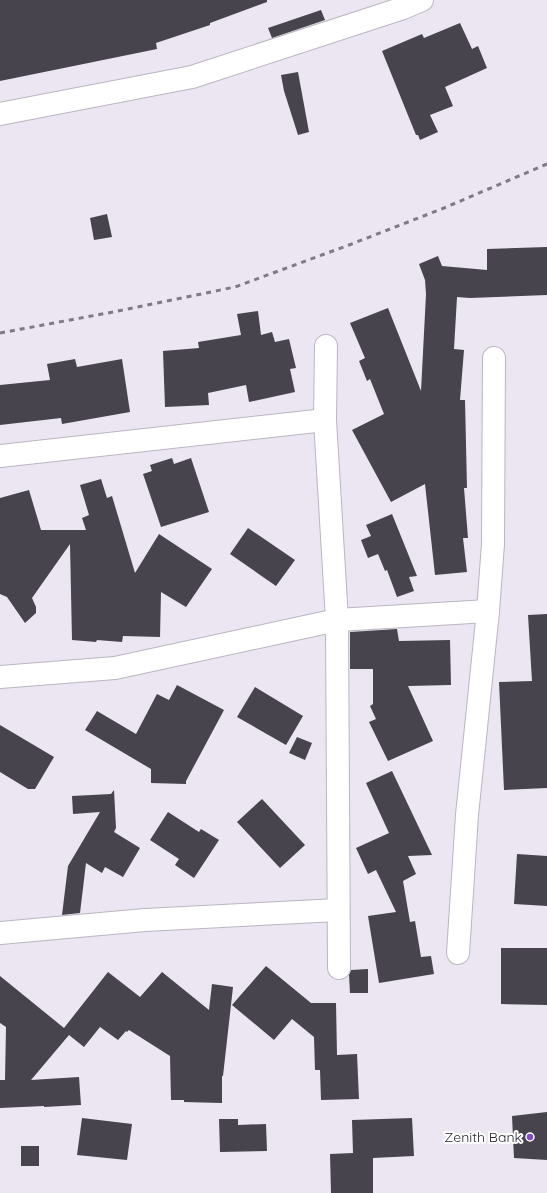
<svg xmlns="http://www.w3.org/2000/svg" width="547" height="1193" viewBox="0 0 547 1193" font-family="Quicksand,sans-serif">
<rect width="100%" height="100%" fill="#ebe6f2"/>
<g fill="#47444d">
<path d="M0,0H267V2L210,23V25L156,43L157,49L0,81Z"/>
<path d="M321,10L325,20L272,38L268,28Z"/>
<path d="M460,23L472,49L478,46L487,68L445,87L453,106L430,115L438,132L420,140L418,135H416L382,51L422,34L424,38Z"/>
<path d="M298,72L309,132L298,135L284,91L281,75Z"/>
<path d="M107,214L112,237L94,240L90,218Z"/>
<path d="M547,247V295L470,298L457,297L454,349L464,350L460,400H465L467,488H464L468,538H463L467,572L435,575L425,484L391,502L352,430L384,414L370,379L367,381L359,361L365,358L350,323L388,308L421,391L426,294L425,280L419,264L438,256L442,266L487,270V249Z"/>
<path d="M258,311L261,335L272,332L275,342L289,339L296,368L290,369L295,392L249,402L246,385L208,393L209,405L165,407L163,351L199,348L198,342L241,335L237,314Z"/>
<path d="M75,359L77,367L122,359L130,412L62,424L61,418L0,425V385L50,380L47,364Z"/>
<path d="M172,458L174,464L191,458L209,512L161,527L143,474L152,471L150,465Z"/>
<path d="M101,479L107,498L112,496L135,573L159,534L212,569L186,607L161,592L160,637L123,636L122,642L97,640L96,642L72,640L70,544L32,598L36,607V613L25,623L7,597L0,594V498L29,490L41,530H86L82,518L89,515L80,485Z"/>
<path d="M392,514L417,576L409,577L414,591L397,597L387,570L385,571L378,554L368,558L361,540L371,536L366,525Z"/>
<path d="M248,528L295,560L276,586L230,554Z"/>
<path d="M547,614V788L504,790L499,682L532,681L528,615Z"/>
<path d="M397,629L399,641L450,640L451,685L408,686L433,741L388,761L369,722L376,719L370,706L373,704V669H350V632Z"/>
<path d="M177,685L224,710L186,781V784L151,783V769L85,730L97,711L136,734L157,694L169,700Z"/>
<path d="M255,687L303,716L286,745L237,717Z"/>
<path d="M0,725L54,757L35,789H28L0,772Z"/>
<path d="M297,737L312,743L305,760L289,753Z"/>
<path d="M392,771L432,855L408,856L416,874L403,881L410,922L415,921L421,957L431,956L434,974L379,983L368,916L396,912L376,870L368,874L356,848L389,833L366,783Z"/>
<path d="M114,790L116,828L114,832L140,848L123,877L105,867L102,873L86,863L80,913L62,915L68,866L100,812L73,814L72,796L111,794Z"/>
<path d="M262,799L305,845L280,868L237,822Z"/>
<path d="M168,812L199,832L201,829L219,840L194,878L175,865L179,859L150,840Z"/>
<path d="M517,854L547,856V906L514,904Z"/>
<path d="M501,948H547V1005L501,1004Z"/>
<path d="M266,966L311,1003H336L337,1055L357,1054L359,1099L321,1100L320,1070H315L314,1037L292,1019L274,1040L232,1005Z"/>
<path d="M368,969V993H350L349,975L351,970Z"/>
<path d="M108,972L140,997L162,972L209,1010L212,984L233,987L223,1076H222V1103L184,1102V1100H171L170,1056L129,1030L127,1032L126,1031L118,1040L100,1027L84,1047L69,1035L31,1080L79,1077L81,1105L44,1107V1106L0,1108V1080H5L6,1027L0,1023V976L64,1028Z"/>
<path d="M547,1112V1160L514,1158L512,1116Z"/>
<path d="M82,1118L132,1124L127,1160L77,1155Z"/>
<path d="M412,1118L414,1156L373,1158V1193H331L330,1154L353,1153L352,1120Z"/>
<path d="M219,1119H238V1125L266,1124L267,1151L220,1152Z"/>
<rect x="21" y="1146" width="18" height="20"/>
</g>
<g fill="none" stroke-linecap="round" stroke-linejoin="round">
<g stroke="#bab5c1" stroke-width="24">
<g id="street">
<path d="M0,114L192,77L403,8L422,0"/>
<path d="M326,346L325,420L337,620L339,968"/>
<path d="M0,456L325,420"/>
<path d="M0,677L115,668L337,620L488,611"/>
<path d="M0,933L145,920L338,910"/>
<path d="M458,953L467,815L488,611L493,544L494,358"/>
</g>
</g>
<use href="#street" stroke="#fff" stroke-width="22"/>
<path stroke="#7e7b82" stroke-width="3" stroke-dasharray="5 5" stroke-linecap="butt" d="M0,333L113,312L235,287L349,245L444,208L547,164"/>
</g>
<circle fill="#854bc1" stroke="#fff" stroke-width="1.5" cx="530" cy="1137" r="4"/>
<g text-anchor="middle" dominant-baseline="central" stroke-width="4" stroke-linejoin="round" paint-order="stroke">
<g font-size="14" fill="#272529" stroke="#fff" text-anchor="end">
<text x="522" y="1137">Zenith Bank</text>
</g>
</g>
</svg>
